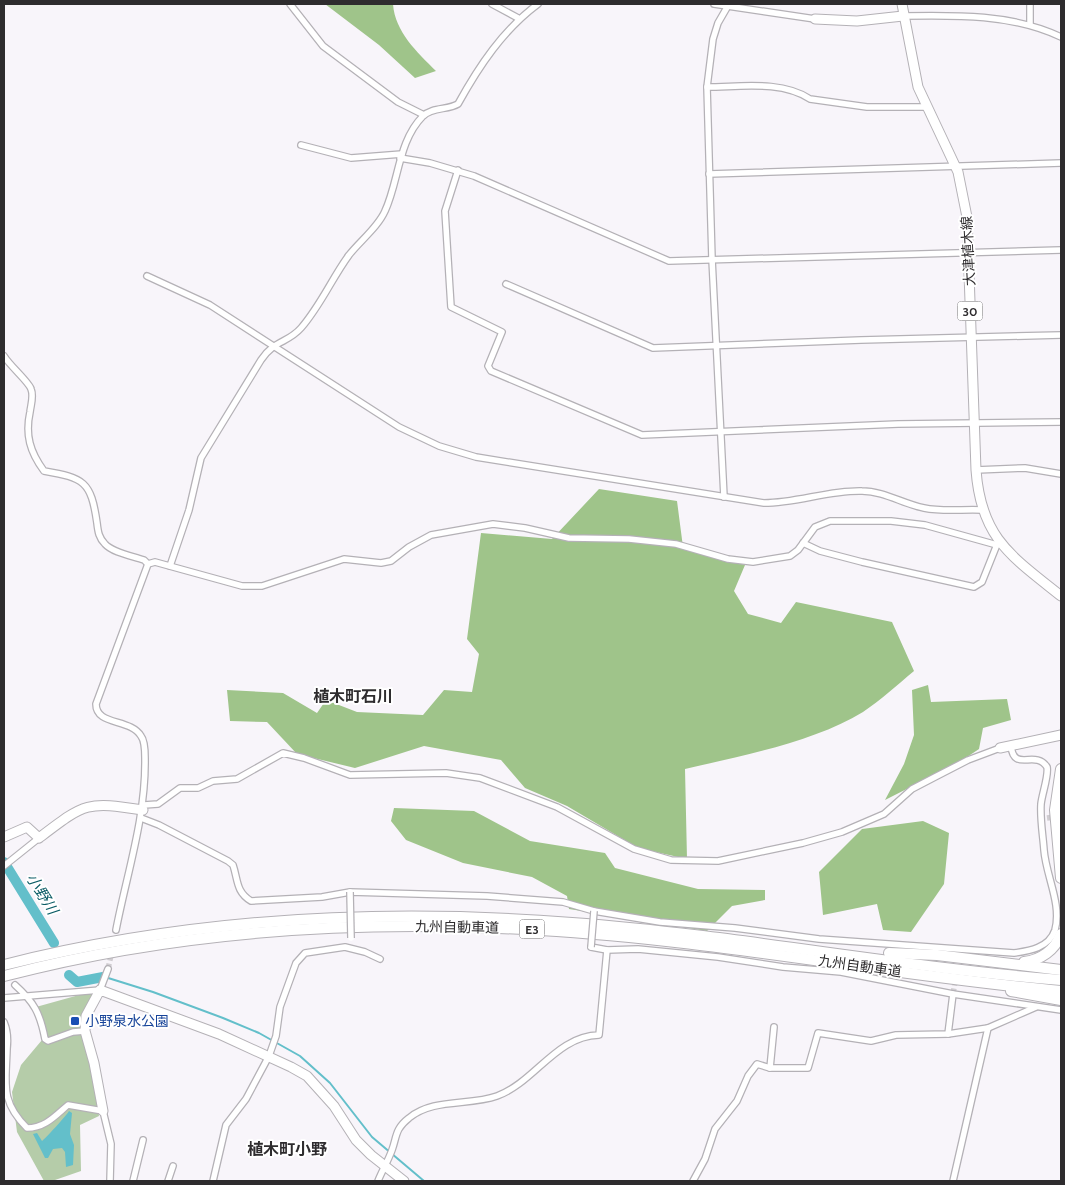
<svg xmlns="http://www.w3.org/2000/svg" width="1065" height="1185" viewBox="0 0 1065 1185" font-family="Cabin,'Noto Sans JP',sans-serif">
<rect width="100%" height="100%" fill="#f8f5fa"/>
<path fill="#b5cca9" d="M97,990L83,1017L99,1116L80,1125L81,1171L55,1180L44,1181L17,1132L12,1092L21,1065L42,1040L36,1007Z"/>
<g fill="#9fc48a">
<path d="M325,4H393C395,32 417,52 436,71L415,78L379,45Z"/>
<path d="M599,489L677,501L683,547L745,565L734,591L748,614L781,623L796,602L892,622L914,671C897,685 881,700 863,712C814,742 741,756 685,769L687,859L638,848L567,806L525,788L501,760L424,746L355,768L297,754L267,722L230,721L227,690L283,693L317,713L326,700L357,712L423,715L444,690L472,692L479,654L467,639L481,533L552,539Z"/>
<path d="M928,685L931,702L1007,699L1011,720L983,728L979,749L958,763L885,800L904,764L914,735L912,690Z"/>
<path d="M394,808L474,811L530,841L605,853L615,868L698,889L765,890V900L732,906L707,931L569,909L567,896L532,877L463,863L406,840L391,821Z"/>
<path d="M923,821L949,833L944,884L911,932L883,930L877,904L823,915L819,872L862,829Z"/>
</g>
<path fill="#63bfca" d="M69,1111L72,1113L70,1134L74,1145L73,1165L66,1167L65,1152L62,1148L53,1149L48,1158H45L33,1134L37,1133L42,1141C45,1139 66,1116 69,1111Z"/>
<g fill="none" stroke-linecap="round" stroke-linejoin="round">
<path stroke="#63bfca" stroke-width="2" d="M105,977L153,992L223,1018L259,1033L300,1056L330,1083L372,1137L424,1181"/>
<g stroke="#63bfca" stroke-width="10">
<path d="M4,862L54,943"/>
<path d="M69,975L77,982L103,977"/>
</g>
<g stroke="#d0cdd1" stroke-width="5.5" stroke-dasharray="5.5 3" stroke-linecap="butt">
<path d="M1047,818L1061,816"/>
<path d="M108,969L112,951"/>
<path d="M953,994L956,977"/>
</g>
<g stroke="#b4b1b6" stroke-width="8">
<g id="street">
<path d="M290,4L323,46L398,102L424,115"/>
<path d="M492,4L518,18"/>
<path d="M714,4L815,19"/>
<path d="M1030,4V24"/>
<path d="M903,16C956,15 1013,14 1061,37"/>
<path d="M707,87C740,87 781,80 810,99L867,107H926"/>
<path d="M301,145L351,158L402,154"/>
<path d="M400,158L430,163L474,176L669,261L1061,250"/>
<path d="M458,170L445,211L451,307L502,332L488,366L491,371L642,435L898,424L1061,422"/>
<path d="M709,174L1061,163"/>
<path d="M147,276L210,305L399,427L439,446L476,457L764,503C797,503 829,490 862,491C884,491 903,504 924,508C943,512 963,509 982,510"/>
<path d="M506,284L653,348L861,340L1061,335"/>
<path d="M4,356C10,366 29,382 31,389C34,396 31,404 30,412C25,435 30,452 44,471C84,478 91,481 97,523C98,532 99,538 105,544C113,553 133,556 144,560L148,564"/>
<path d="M976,470L1025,468L1061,474"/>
<path d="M724,497L712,259L707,87L713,39L718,23L729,4"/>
<path d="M803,543L820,551L862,562L974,587L982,582L998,542"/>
<path d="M170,566L189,510L201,458L261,360C274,340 288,343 301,328C321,305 332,278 349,255C361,240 378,227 385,211C399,181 398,141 423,116C432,107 448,110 458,104C479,66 503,30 538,4"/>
<path d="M144,805L158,804L180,788H198L213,781L237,779L283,753L304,758L350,775L446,773L480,778L557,807L634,849L671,860L718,861L803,843L842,832L884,814L912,789L935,777L968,760L1000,748"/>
<path d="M141,818L159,825L228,861L233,865C238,880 236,892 251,901L322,897L350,892L487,896L563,902L594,911L660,922L735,928L819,939L1014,953C1029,951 1049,948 1055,930C1062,904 1046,876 1044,850C1043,836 1040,819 1041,804C1042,794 1049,775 1047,767C1035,749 1014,773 1011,746"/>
<path d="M4,866L39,838"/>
<path d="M116,930C127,873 146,817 145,758C145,752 145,741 141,736C130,718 96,726 96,704L148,564L155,562L242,586H262L344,559L381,563L391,561L409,547L431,535L493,524L525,528L569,538L629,539L676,544L728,559L753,562L790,556L798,550L815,527L830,521H891L925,525L997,545"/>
<path d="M591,947L607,950L638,949L718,957L783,967L841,972L953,994L1061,1010"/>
<path d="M15,985C34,1002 40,1013 45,1039L48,1041L73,1032L85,1031"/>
<path d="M4,998L100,990L108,969"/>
<path d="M4,1022C8,1031 8,1040 7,1049C6,1084 0,1101 27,1128C45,1128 55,1116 68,1105L103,1111L111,1144L110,1181"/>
<path d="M948,1034L953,994"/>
<path d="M770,1068L774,1027"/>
<path d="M133,1181L143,1140"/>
<path d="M168,1181L173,1166"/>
<path d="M213,1181L226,1125L246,1099L269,1056L276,1036L280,1007L296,963L305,953L345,947L365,952L380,959"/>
<path d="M378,1181C382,1171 388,1161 392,1150C397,1136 395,1129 409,1118C433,1098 469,1106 497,1096C535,1082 556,1036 599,1035L607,950"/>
<path d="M693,1181L705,1159L715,1129L737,1101L748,1076L757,1064L770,1068H808L818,1033L871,1041L896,1035L948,1034L988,1028L1036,1007"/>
<path d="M953,1181L988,1028"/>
</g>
</g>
<g stroke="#b4b1b6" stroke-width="11">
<g id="secondary">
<path d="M815,19L857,21L903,16"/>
<path d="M1000,748L1061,735"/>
<path d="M4,837L27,827L39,838C85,803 86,801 143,810"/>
<path d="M103,1111L94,1063L85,1031L86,1016L100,990L219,1034L291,1067L307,1076L334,1106L356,1140L371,1155L404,1181"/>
</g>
</g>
<g stroke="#b4b1b6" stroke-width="11">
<path id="primary" d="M902,4L918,87L958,172L967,217L976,470C981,538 1011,556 1061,596"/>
</g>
<g stroke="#b4b1b6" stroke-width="12">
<g id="highway">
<path d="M1061,769L1055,810L1061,878"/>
<path d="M889,953L937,955L1061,970"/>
<path d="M1024,962C1041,960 1055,950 1061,934"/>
<path d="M4,965C190,918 381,908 572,923C736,935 898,967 1061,980"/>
<path d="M4,976C179,930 360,919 540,930C715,940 887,975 1061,991"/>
<path d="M1011,991L1061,1000"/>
</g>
</g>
<use href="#street" stroke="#fff" stroke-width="5.5"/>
<use href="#secondary" stroke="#fff" stroke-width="9"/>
<use href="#primary" stroke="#fff" stroke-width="9"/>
<use href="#highway" stroke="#fff" stroke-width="10"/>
<g stroke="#b4b1b6" stroke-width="8" stroke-linecap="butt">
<g id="street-bridge">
<path d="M350,892L351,938"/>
<path d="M591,947L594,911"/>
</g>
</g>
<use href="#street-bridge" stroke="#fff" stroke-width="5.5"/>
</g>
<rect fill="#1a4fb4" stroke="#fff" stroke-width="2" x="70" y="1016" width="10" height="10" rx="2.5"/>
<g text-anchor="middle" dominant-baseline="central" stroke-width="4" stroke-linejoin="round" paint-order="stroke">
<g fill="#fff" stroke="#6d6b6d" stroke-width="1">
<rect x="957.5" y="301.5" width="25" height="19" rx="4"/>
<rect x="519.5" y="919.5" width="25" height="19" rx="4"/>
</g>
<g font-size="12" font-weight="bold" fill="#2e2c2e">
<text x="970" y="311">30</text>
<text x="532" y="929">E3</text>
</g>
<g font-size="14" fill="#2e2c2e" stroke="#fff">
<text transform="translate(968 251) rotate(-93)">大津植木線</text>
<text transform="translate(457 927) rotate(1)">九州自動車道</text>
<text transform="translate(860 966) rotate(8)">九州自動車道</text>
</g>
<g font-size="14" fill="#164399" stroke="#fff" text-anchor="start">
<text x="85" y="1021">小野泉水公園</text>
</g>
<g font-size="15" font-style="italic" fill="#0b5c65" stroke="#fff">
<text transform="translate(42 894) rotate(58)">小野川</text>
</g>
<g font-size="16" font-weight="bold" fill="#2e2c2e" stroke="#fff">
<text x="353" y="696">植木町石川</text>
<text x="287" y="1149">植木町小野</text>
</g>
</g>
<rect width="1065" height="1185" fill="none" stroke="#2e2c2e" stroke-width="10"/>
</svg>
